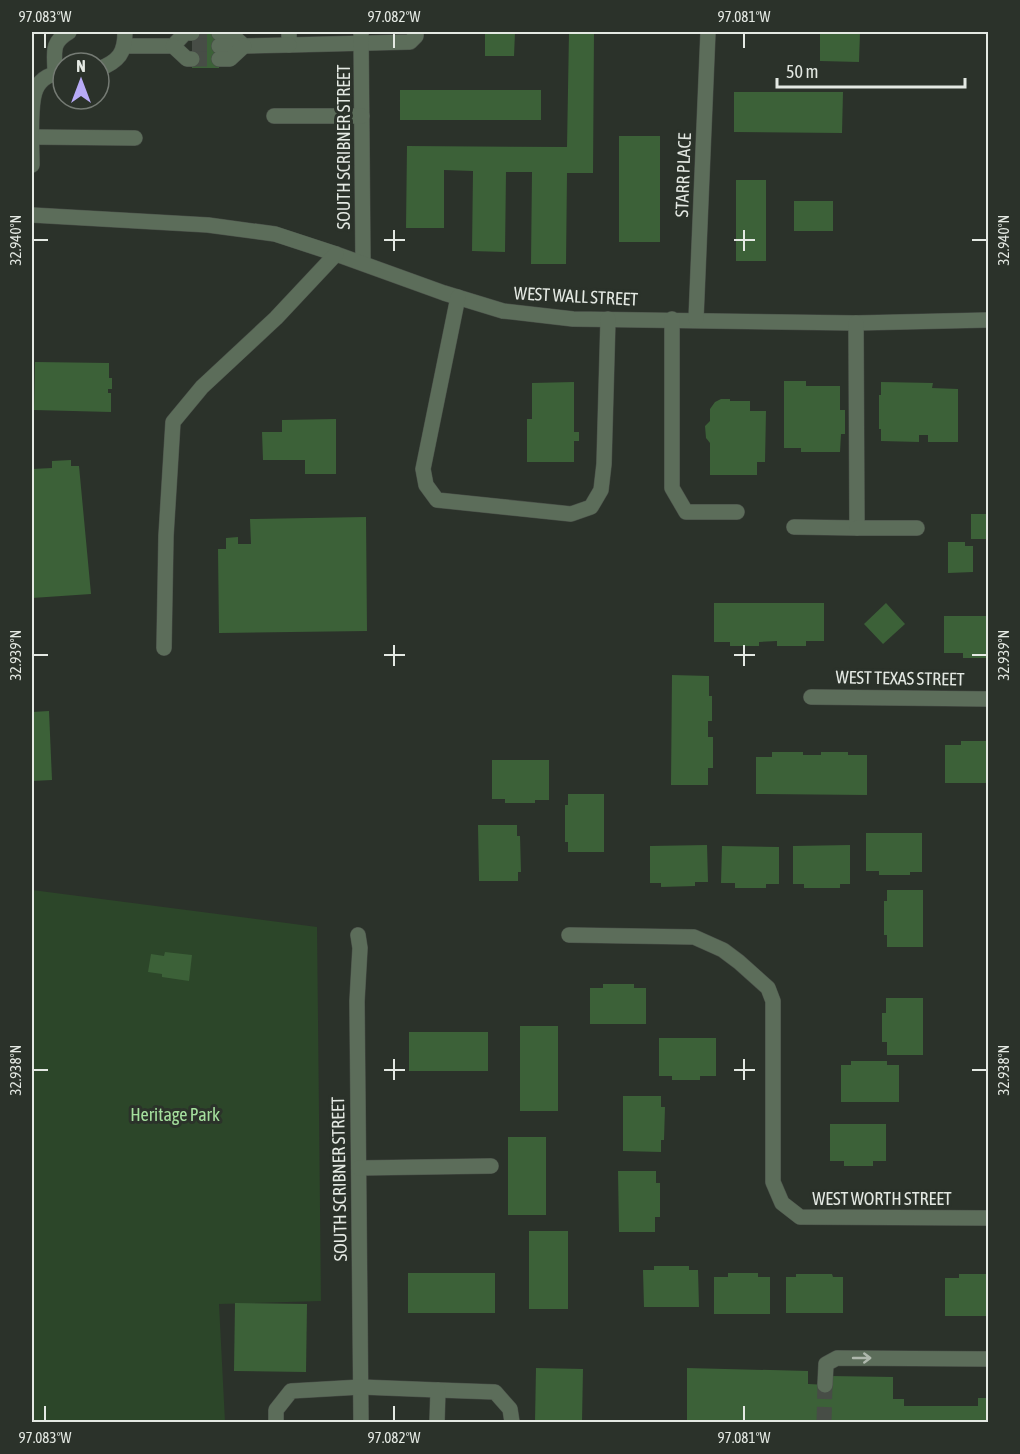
<svg xmlns="http://www.w3.org/2000/svg" width="1020" height="1454" viewBox="0 0 1020 1454" font-family="'Asap Condensed',sans-serif">
<rect width="100%" height="100%" fill="#2b322a"/>
<path fill="#2c4629" d="M32,890L317,927L321,1301L219,1304L225,1422H32Z"/>
<g fill="#3c6138">
<rect x="192" y="32" width="27" height="36"/>
<path d="M485,32H515L514,56H485Z"/>
<path d="M569,32H594L593,173H567L566,264H531L532,172H506L505,252L472,251L473,171L444,170V228H406L407,146L567,147Z"/>
<path d="M820,32H860L859,62L820,61Z"/>
<rect x="400" y="90" width="141" height="30"/>
<path d="M734,92H843L842,133L734,132Z"/>
<rect x="619" y="136" width="41" height="106"/>
<rect x="736" y="180" width="30" height="81"/>
<rect x="794" y="201" width="39" height="30"/>
<path d="M35,362L109,363V378H112V389H108V393H111V412L34,410Z"/>
<path d="M784,381H806V386H840V410H845V434H841L840,452H801V448H784Z"/>
<path d="M574,382V432H579V441H574V462H527V419H532V383Z"/>
<path d="M881,382L933,383L932,388L958,389V442H928V435H919V442L881,441V429H879V395H881Z"/>
<path d="M721,399H730V401H750V411H766L765,462H757V475H710V443L706,438L705,426L710,421V409L715,402Z"/>
<path d="M336,419V474H305V460H263L262,432H282V420Z"/>
<path d="M71,460V466H79L91,594L32,598V469L52,468V461Z"/>
<rect x="971" y="514" width="17" height="25"/>
<path d="M366,517L367,631L219,633L218,549H226V538L238,537V544H251L250,519Z"/>
<path d="M948,542H965V546H973V572L948,573Z"/>
<path d="M714,603H824V641H806V646H777V641L759,642V646H730V642H714Z"/>
<path d="M886,603L905,624L883,644L864,624Z"/>
<path d="M944,616H988V658H963V653H944Z"/>
<path d="M672,675L709,676V696H712V721H708V737H713V768H708V785H671Z"/>
<path d="M49,711L52,780L32,781V712Z"/>
<path d="M961,741H986V745H988V783H945V745H961Z"/>
<path d="M772,752H803V755H821V752H848V755H867V795L756,794V757H772Z"/>
<path d="M492,760H549V800H535V803H505V799H492Z"/>
<path d="M568,794H604V852H568V842H565V805H568Z"/>
<path d="M478,825H517V836H520L521,872H518V881H479Z"/>
<path d="M866,833H922V872H910V875H879V871H866Z"/>
<path d="M707,845L708,882H695V886L661,887V883H650V846Z"/>
<path d="M850,845V884H840V888H804V884H793V846Z"/>
<path d="M722,846L779,847V884H766V888H735V883H721Z"/>
<path d="M887,890H923V947H887V935H884V901H887Z"/>
<path d="M165,952L192,955L189,981L162,977V974L148,972L151,954L164,956Z"/>
<path d="M603,984H634V988H646V1024H590V988H603Z"/>
<path d="M886,998H923V1055H887V1042H882V1013H886Z"/>
<rect x="520" y="1026" width="38" height="85"/>
<rect x="409" y="1032" width="79" height="39"/>
<path d="M659,1038H716V1076H700V1080H672V1076H659Z"/>
<path d="M851,1061H887V1065H899V1102H841V1065H851Z"/>
<path d="M623,1096H661V1107H665L664,1140H661V1152L623,1151Z"/>
<path d="M830,1124H886V1161H873V1166H844V1161H830Z"/>
<rect x="508" y="1137" width="38" height="78"/>
<path d="M618,1171H656V1183H660V1217H655V1232H619Z"/>
<rect x="529" y="1231" width="39" height="78"/>
<path d="M654,1266H689V1270H698L699,1307H644L643,1270H654Z"/>
<rect x="408" y="1273" width="87" height="40"/>
<path d="M728,1273H758V1277H770V1314H714V1277H728Z"/>
<path d="M796,1274H832L833,1277H843V1313H786V1277H796Z"/>
<path d="M959,1274H988V1316H945V1278H959Z"/>
<path d="M235,1303L307,1304L306,1372L234,1371Z"/>
<path d="M536,1368L583,1369L582,1422H535Z"/>
<path d="M687,1368L808,1371V1384L829,1385L830,1376L893,1377V1399H904V1406H978V1398H988V1422H687Z"/>
</g>
<g fill="none" stroke-linecap="round" stroke-linejoin="round">
<g stroke="#474d46" stroke-width="15" stroke-dasharray="15 8" stroke-linecap="butt">
<path d="M192,33H219"/>
<path d="M192,46H219"/>
<path d="M192,59H219"/>
<path d="M824,1422L825,1385"/>
</g>
<g stroke="#494f48" stroke-width="16">
<g id="minor">
<path d="M289,32V45L410,42L416,36V32"/>
<path d="M361,32L363,263"/>
<path d="M219,33H230L244,46L289,45"/>
<path d="M125,46H173L185,33H192"/>
<path d="M173,46L187,59H192"/>
<path d="M219,46H244"/>
<path d="M219,59H230L244,46"/>
<path d="M99,69C119,61 125,53 125,32"/>
<path d="M55,73C55,53 50,43 69,32"/>
<path d="M274,116H362"/>
<path d="M33,137L135,138"/>
<path d="M32,165C32,147 29,104 36,89C41,78 52,73 63,73"/>
<path d="M32,215L208,225L275,234L336,254L444,293L503,311L573,319L856,323L988,320"/>
<path d="M458,297L423,469L426,485L437,500L571,514L591,507L601,490L604,464L608,319"/>
<path d="M672,319V488L686,512H737"/>
<path d="M696,319L708,32"/>
<path d="M794,527L857,528L856,323"/>
<path d="M857,528H917"/>
<path d="M164,648L166,536L173,422L202,387L276,318L336,254"/>
<path d="M811,697L988,699"/>
<path d="M358,935L360,948L357,1001L361,1422"/>
<path d="M569,935L694,937L723,950L739,962L768,988L773,1001V1182L782,1203L800,1217L988,1218"/>
<path d="M359,1168L491,1166"/>
<path d="M825,1385L826,1364L837,1358L988,1359"/>
<path d="M438,1390L495,1392L510,1409L512,1422"/>
<path d="M276,1422V1410L291,1391L361,1387L438,1390L437,1422"/>
</g>
</g>
<use href="#minor" stroke="#5c6d5a" stroke-width="15"/>
</g>
<defs><path id="oneway-shaft" d="M-6 0H5M1.5-3L5.5 0L1.5 3" fill="none" stroke-width="1.6" stroke-linecap="round" stroke-linejoin="round" transform="scale(1.5)"/></defs>
<use stroke="#aeb7ac" href="#oneway-shaft" transform="translate(862 1358)"/>
<path fill="none" stroke="#e4e9e3" stroke-width="2" d="M45,33V48M394,33V48M744,33V48M394,230V251M744,230V251M33,240H48M384,240H405M734,240H755M972,240H987M394,645V666M744,645V666M33,655H48M384,655H405M734,655H755M972,655H987M394,1059V1080M744,1059V1080M33,1070H48M384,1070H405M734,1070H755M972,1070H987M45,1406V1421M394,1406V1421M744,1406V1421"/>
<g text-anchor="middle" dominant-baseline="central" stroke-width="6" stroke-linejoin="round" paint-order="stroke">
<g font-size="18" fill="#e4e9e3" stroke="#2b322a">
<text transform="translate(343 147) rotate(-90)">SOUTH SCRIBNER STREET</text>
<text transform="translate(683 175) rotate(-88)">STARR PLACE</text>
<text transform="translate(576 296) rotate(3)">WEST WALL STREET</text>
<text transform="translate(900 678) rotate(1)">WEST TEXAS STREET</text>
<text transform="translate(339 1179) rotate(-91)">SOUTH SCRIBNER STREET</text>
<text x="882" y="1198">WEST WORTH STREET</text>
</g>
<g font-size="18" fill="#a5e09e" stroke="#2b322a">
<text x="175" y="1114">Heritage Park</text>
</g>
</g>
<rect width="1020" height="1454" fill="none" stroke="#2b322a" stroke-width="66"/>
<g transform="translate(81 81)"><circle r="28" fill="#2b322a" stroke="#757b74" stroke-width="1.5"/>
<path d="M0-4.5L10 22L0 15L-10 22Z" fill="#b8abf7"/>
<text y="-9" font-size="16" font-weight="bold" text-anchor="middle" fill="#e4e9e3">N</text>
</g>
<path d="M777 78v9h188v-9" fill="none" stroke="#e4e9e3" stroke-width="3"/>
<text x="786" y="78" font-size="18" fill="#e4e9e3" stroke="#2b322a" stroke-width="4.5" paint-order="stroke">50 m</text>
<rect x="33" y="33" width="954" height="1388" fill="none" stroke="#e4e9e3" stroke-width="2"/>
<g font-size="15" text-anchor="middle" fill="#e4e9e3">
<text x="45" y="22">97.083°W</text>
<text x="394" y="22">97.082°W</text>
<text x="744" y="22">97.081°W</text>
<text transform="translate(16 240) rotate(-90)" y="5">32.940°N</text>
<text transform="translate(1004 240) rotate(-90)" y="5">32.940°N</text>
<text transform="translate(16 655) rotate(-90)" y="5">32.939°N</text>
<text transform="translate(1004 655) rotate(-90)" y="5">32.939°N</text>
<text transform="translate(16 1070) rotate(-90)" y="5">32.938°N</text>
<text transform="translate(1004 1070) rotate(-90)" y="5">32.938°N</text>
<text x="45" y="1443">97.083°W</text>
<text x="394" y="1443">97.082°W</text>
<text x="744" y="1443">97.081°W</text>
</g>
</svg>
